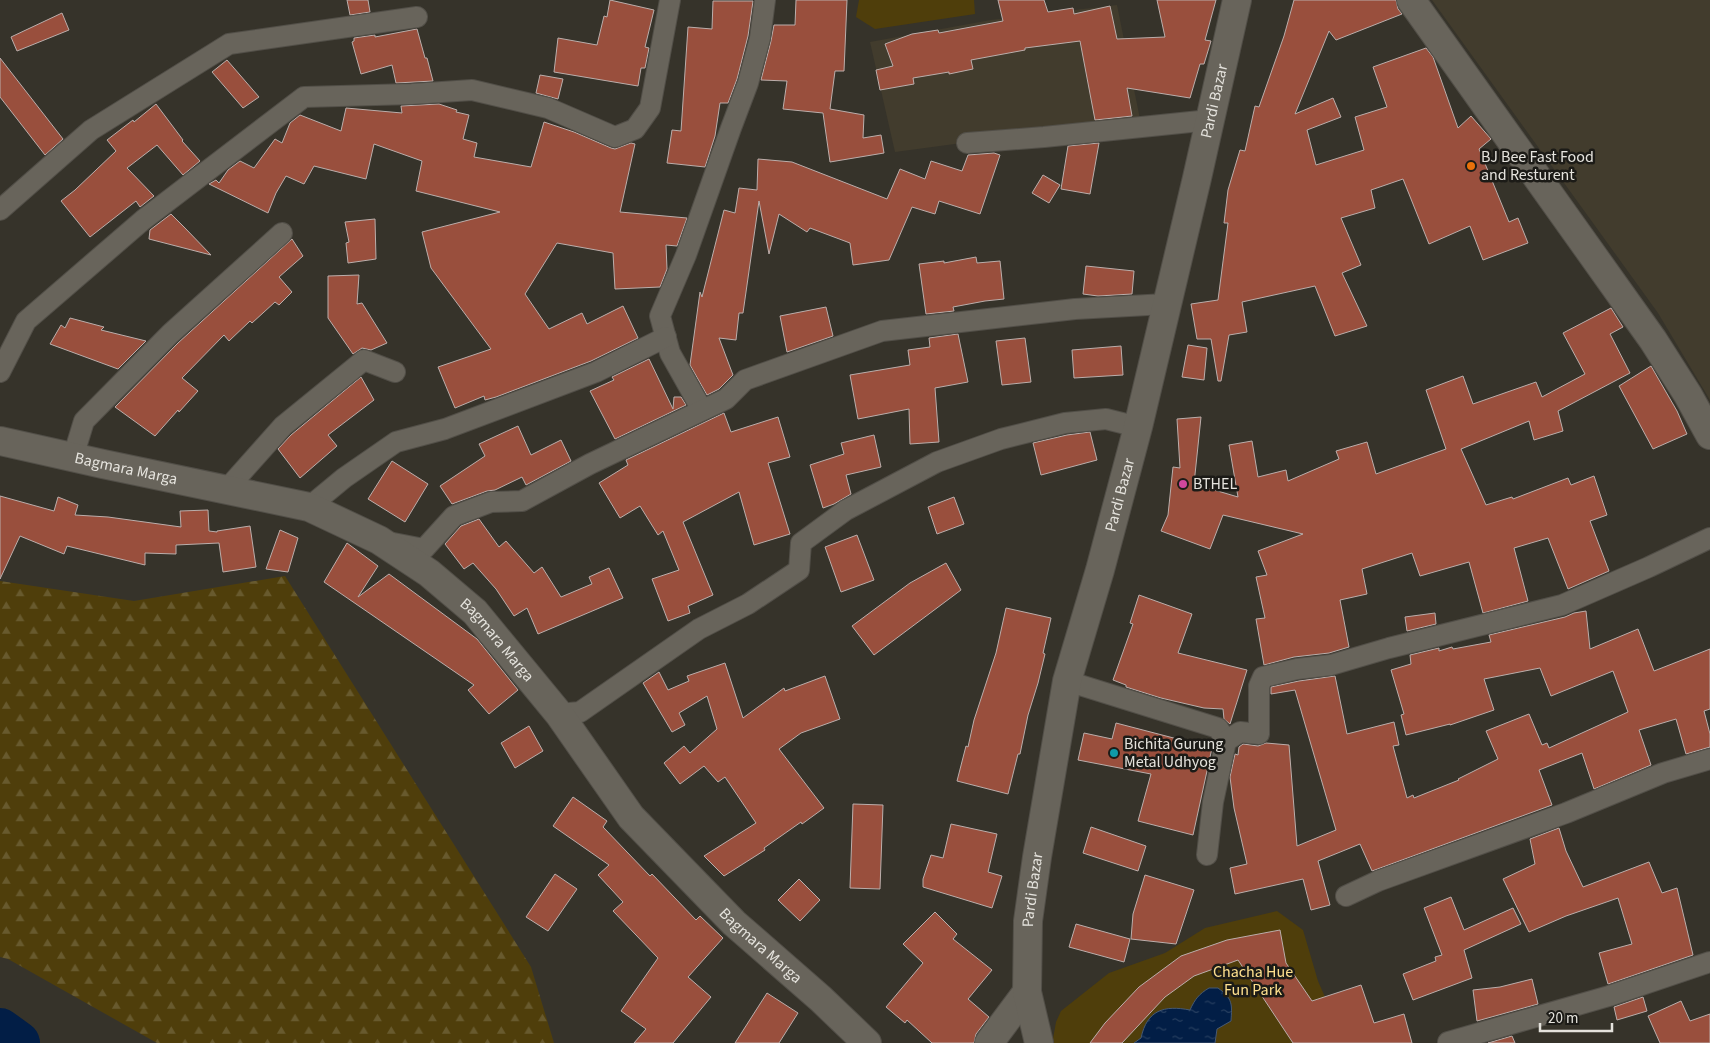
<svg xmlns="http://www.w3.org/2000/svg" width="1710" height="1043" viewBox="0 0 1710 1043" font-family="'Source Sans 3',sans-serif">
<defs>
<pattern id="forest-firs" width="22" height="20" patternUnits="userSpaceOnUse" patternTransform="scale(1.25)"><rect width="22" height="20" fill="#4f3e0b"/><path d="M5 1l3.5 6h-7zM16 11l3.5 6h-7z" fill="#685a2e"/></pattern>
<pattern id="water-ripples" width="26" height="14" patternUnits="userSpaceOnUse" patternTransform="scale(1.25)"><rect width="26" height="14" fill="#021e46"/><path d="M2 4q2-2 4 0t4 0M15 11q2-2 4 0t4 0" fill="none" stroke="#273f60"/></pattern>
</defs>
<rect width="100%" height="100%" fill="#36332a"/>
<g fill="#423c2d">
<path d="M1432,0H1710V400L1658,313Z"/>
<path d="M1117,5L1140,119L895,152L870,42L991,20Z"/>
</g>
<g fill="#4f3e0b">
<path d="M859,0H974L975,14L875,29L856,17Z"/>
<path d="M1277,911L1303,930L1318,981L1342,1036L1343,1043H1054L1053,1039L1056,1022L1061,1011L1109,973L1165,953L1205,928Z"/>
</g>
<path fill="url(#forest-firs)" d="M285,576L531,967L554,1043H157L8,959L0,957V581L134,601Z"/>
<path fill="url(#water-ripples)" stroke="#465973" d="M1209,988H1218C1233,999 1232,1004 1231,1021L1217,1029L1215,1043H1134L1141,1038C1147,1010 1164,1005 1190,1010C1195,999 1199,994 1209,988Z"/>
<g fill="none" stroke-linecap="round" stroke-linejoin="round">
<path stroke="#021e46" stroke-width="44" d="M0,1030L18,1043"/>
</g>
<g fill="#994f3d" stroke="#bbaeab">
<path d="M347,0H368L370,12L350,15Z"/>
<path d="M610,0L654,10L645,47L649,48L645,68H641L638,86L554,72L558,38L597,45L604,16L607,17Z"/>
<path d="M796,0H847L844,71H835L830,109L864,115L863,138L881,135L884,153L830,162L823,113L783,109L787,81L761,80L771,41L774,25H795Z"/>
<path d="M998,0H1044L1048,12L1073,8L1074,14L1110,6L1117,39L1165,37L1157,0H1216L1205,40L1211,41L1204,64H1200L1190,98L1127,88L1132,116L1095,120L1080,41L1025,48V50L971,60L973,69L949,74V72L913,78L914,84L880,90L876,70L893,66L885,44L912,34L938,30L939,33L1003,21Z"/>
<path d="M1294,0H1396L1398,9L1402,14L1336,40L1329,31L1295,114L1333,98L1341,117L1307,130L1316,165L1364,150L1355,117L1387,107L1373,67L1426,48L1433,57L1458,128L1471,116L1491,139L1479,149L1509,222L1518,218L1528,243L1483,260L1470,226L1429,244L1403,179L1371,190L1375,208L1341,218L1361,265L1342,273L1367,326L1335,336L1315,286L1242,302L1247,332L1229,335L1221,381H1218L1211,339H1197L1191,304L1218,300L1228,223H1224L1228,190L1240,150L1245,151L1255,106L1259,107L1284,36Z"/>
<path d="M713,1H753L748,36L737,79L728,103H720L715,136L705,167L667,163L672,130L681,131L688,27L712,29Z"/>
<path d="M62,13L69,30L17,51L11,37Z"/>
<path d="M417,29L425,58H427L433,81L396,83L392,65L361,74L352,42L354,41V38L375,35V37Z"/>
<path d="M0,58L63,139L45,155L0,97Z"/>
<path d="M227,60L259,97L243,108L212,72Z"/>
<path d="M540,75L563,79L558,99L536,93Z"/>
<path d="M156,104L183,140L182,141L200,161L183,175L157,145L127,168L154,196L140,207L136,201L90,237L61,201L75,190L116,151L107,140L133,120L134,122Z"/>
<path d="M439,104L457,110L456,112L469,115L463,139L477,143L474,157L531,167L544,122L574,132L611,148L615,149L631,143L635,144L620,212L687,218L677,246L666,245L667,269L660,287L615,289L613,253L557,243L525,294L549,329L582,313L587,324L623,306L638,338L591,361L496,397L485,400L484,396L455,408L438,367L491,349L431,268L422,232L500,212L416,191L422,161L374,144L366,179L314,166L304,184L286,176L276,193L268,213L209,184L216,180L219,183L228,170L240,161L254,168L275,139L282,143L290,123L300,115L341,131L346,108L402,113L401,106Z"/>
<path d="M1099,143L1090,194L1061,189L1068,146Z"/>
<path d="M994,153L1000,155L980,214L939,201L935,214L912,207L889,260L853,265L850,243L810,228L807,232L779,214L769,254L759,201L743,313H739L736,340L719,338L733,375L719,389L707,395L690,365L700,292L702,297L724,210L735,213L739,188L757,190L758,159L792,162L887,199L900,169L925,179L931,161L962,171L968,155Z"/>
<path d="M1043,175L1060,185L1049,203L1032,193Z"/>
<path d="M171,214L185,228L211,255L149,239L150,230Z"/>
<path d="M375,219L376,259L348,263L346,243L349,242L345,222Z"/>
<path d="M292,239L303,256L279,277L292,292L279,305L275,302L252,323L250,321L229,341L224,335L182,378L198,391L179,412L178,410L155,436L115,407L178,343Z"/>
<path d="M976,257L977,263L1000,261L1004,299L985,301L953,307L954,311L926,314L919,264L944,261V263Z"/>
<path d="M1086,266L1134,271L1132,294L1098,296L1083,294Z"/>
<path d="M359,275L357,304L362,303L387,343L371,350L362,348L353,354L328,318V276Z"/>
<path d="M826,307L833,336L787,352L780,316Z"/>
<path d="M1611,308L1623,327L1610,334L1630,373L1558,411L1563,431L1534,440L1529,421L1461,449L1486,505L1512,497L1513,499L1568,478L1571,485L1594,476L1607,515L1590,521L1609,571L1568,589L1548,538L1514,548L1528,601L1483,613L1469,562L1420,576L1412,553L1362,569L1367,594L1340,600L1349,647L1329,653L1294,657L1264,665L1256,619L1265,618L1256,577L1267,575L1258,551L1303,534L1223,515L1210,549L1161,531L1168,515L1173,467L1180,468L1177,419L1201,417L1194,484L1238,497L1229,445L1252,441L1258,477L1286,470L1288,481L1339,459L1336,451L1367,442L1376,474L1446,449L1426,390L1463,376L1473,404L1536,382L1542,397L1585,374L1563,333Z"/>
<path d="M70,318L104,327L101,330L146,341L118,369L50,344L61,325L65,328Z"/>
<path d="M958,334L968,382L935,388L939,442L910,444L909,409L858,419L850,375L910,365L908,350L930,347L929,338Z"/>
<path d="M1025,338L1031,382L1002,385L996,341Z"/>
<path d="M1188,345L1207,348L1204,380L1182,377Z"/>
<path d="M1121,346L1123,375L1074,378L1072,350Z"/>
<path d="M649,359L673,409L674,397H681L686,405L615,439L590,391L614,380L612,377Z"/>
<path d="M1651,366L1677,411L1687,434L1653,449L1619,386Z"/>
<path d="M361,377L374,400L328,435L337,446L300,478L278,449L291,435Z"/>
<path d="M724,413L731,432L778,417L790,457L768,463L790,534L754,545L739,492L683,522L713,595L688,606L690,613L668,621L652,579L679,570L663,531L658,535L640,506L620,518L599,483L628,465L626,460Z"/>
<path d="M518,426L531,455L561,440L571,461L526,485L522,477L495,490L487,491L452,504L440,486L485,456L479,444Z"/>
<path d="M1090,432L1097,460L1041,475L1033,443L1067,435Z"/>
<path d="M874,435L881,467L846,475L851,494L834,504L823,508L810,465L844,454L841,443Z"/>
<path d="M392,461L428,484L405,522L368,499Z"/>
<path d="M0,496L54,511L58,497L78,505L75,515L108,517L181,527L180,511L208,510L209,531L217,532V531L250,526L256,567L223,572L219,543L176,545V554L145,553V565L67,546L64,554L20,536L0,579Z"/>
<path d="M954,497L964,524L937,534L928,507Z"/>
<path d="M479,519L499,547L506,541L534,573L542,567L561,597L592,584L589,577L609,568L623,598L538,634L527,608L514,616L496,589L473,563L464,569L445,544L461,526Z"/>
<path d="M280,530L298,538L288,572L266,569Z"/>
<path d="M857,535L874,580L841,592L825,547Z"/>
<path d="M347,543L378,566L358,597L389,574L477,639L518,690L489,714L468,690L474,685L324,582Z"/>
<path d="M946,563L961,590L874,655L852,626L910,583Z"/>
<path d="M1139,595L1192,614L1178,653L1247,670L1230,724L1224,719L1223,709L1204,708L1161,698L1126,687V685L1113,680L1133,624L1130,623Z"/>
<path d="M1006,608L1051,618L1043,653L1045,654L1038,683L1028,715L1020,754H1018L1008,794L957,781L966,746L968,747L974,720L996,653Z"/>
<path d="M1586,611L1590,649L1638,629L1654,671L1710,649V709L1704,711L1710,734V747L1686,754L1676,719L1639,730L1651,765L1594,789L1582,753L1539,770L1552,805L1372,871L1360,844L1318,861L1330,905L1311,910L1303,879L1235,894L1230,868L1247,864L1234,808L1230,777L1235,754L1238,755L1239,747L1243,744L1258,746L1266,743L1289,745L1297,846L1336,830L1295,690L1271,694V687L1299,681L1335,676L1347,734L1394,722L1399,745L1393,746L1407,798L1413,795L1414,798L1459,780L1458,779L1498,759L1486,731L1529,714L1542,745L1547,743L1549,748L1628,712L1613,671L1551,696L1540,668L1484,679L1494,710L1450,725V724L1406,735L1401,715L1404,714L1391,670L1411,664L1410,655L1439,648V651L1452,647L1453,649L1491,642L1489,635L1565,617L1574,613Z"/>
<path d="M1435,613L1436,624L1407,631L1405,617Z"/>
<path d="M725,663L743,718L784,688L785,691L825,676L840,719L801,733L779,749L824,808L802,824L801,822L764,848L765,850L724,876L704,856L756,823L725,777L718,782L704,766L680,784L664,763L684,746L690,753L717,729L707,696L679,713L685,725L672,732L643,683L659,672L668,690L689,681L687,676Z"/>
<path d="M1116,723L1212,748L1193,835L1138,821L1151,774L1078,760L1084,733L1112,739Z"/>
<path d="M529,726L543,751L515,768L501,743Z"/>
<path d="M573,797L607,821L603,827L650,876L652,874L696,920L700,916L723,938L688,977L711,997L673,1043H634L646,1029L621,1011L658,958L613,911L623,902L598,875L609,865L553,826Z"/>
<path d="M853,804L883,805L880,889L850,888Z"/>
<path d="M951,824L997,834L988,872L1002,876L992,908L923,887V879L931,855L943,858Z"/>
<path d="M1091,827L1146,846L1138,871L1083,853Z"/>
<path d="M1559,828L1566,851L1583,887L1649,862L1662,893L1677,888L1693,955L1608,984L1599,953L1632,944L1618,898L1566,916L1529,932L1503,879L1535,864L1530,839Z"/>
<path d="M555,874L577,889L548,931L526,917Z"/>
<path d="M1145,875L1194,890L1176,944L1131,939L1133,914Z"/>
<path d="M799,879L820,900L800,921L778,900Z"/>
<path d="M1451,897L1464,930L1513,908L1521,924L1464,950L1472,978L1413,1000L1403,974L1436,961L1435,957L1442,955L1424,908Z"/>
<path d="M935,912L957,934L953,939L992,970L968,999L989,1017L976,1034L974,1043H932L907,1020L905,1023L886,1007L923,963L903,944Z"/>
<path d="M1076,924L1130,939L1124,962L1069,947Z"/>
<path d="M1280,930L1286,963L1312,1001L1361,985L1374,1023L1404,1014L1412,1043H1293L1238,960L1194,976L1165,997L1122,1043H1090L1105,1023L1139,987L1181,956L1227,940Z"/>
<path d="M1532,979L1538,1004L1477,1021L1473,990L1500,987Z"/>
<path d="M767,993L798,1013L779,1043H735Z"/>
<path d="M1643,997L1647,1011L1617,1020L1614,1007Z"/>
<path d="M1681,1001L1690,1021L1710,1014V1043H1660L1648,1016Z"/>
<path d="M1512,1036L1515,1043H1488Z"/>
</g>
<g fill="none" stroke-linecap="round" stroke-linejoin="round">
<g stroke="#524f48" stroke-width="22">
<g id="street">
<path d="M967,143L1044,137L1210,120"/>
<path d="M0,210L91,130L229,44L417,17"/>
<path d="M0,372L26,321L143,220L304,97L412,94L472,90L548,108L615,137L635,129L650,108L670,0"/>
<path d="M702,410L670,353L660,316L686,255L731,128L748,83L760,38L765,0"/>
<path d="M73,457L84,421L170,334L282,233"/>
<path d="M226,490L283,426L364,360L395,372"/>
<path d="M309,507L344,478L396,442L445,429L596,372L666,337"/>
<path d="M388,542L424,549L454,516L491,502L522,501L590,464L726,399L745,380L882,331L1075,309L1166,304"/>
<path d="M1067,681L1218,728L1226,741L1213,802L1207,855"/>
<path d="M559,714L580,712L699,629L748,604L799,570L801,543L846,510L937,462L1001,439L1065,423L1106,419L1138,427"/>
<path d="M1226,741L1240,732L1259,734V686L1263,677L1297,669L1331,665L1389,648L1562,605L1649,567L1710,538"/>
<path d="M1346,896L1378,881L1566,813L1663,773L1710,759"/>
<path d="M1448,1042L1609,996L1710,962"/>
</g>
</g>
<g stroke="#524f48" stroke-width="30">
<g id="secondary">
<path d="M1411,0L1653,340L1688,395L1710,435"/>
<path id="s1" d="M0,441L103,464L309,507L379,540L429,573L475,612L559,714L631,817L734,923L821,999L867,1043"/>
<path d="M989,1043L1027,992"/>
<path id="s2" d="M1039,1043L1027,992L1028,921L1037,857L1067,681L1100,570L1138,427L1197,178L1237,0"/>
</g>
</g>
<use href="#street" stroke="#68645b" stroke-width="20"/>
<use href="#secondary" stroke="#68645b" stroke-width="28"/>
</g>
<circle fill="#e8710a" stroke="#1c1b17" stroke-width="2" cx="1471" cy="166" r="5"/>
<circle fill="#d1479c" stroke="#1c1b17" stroke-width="2" cx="1183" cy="484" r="5"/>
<circle fill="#0f9aa8" stroke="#1c1b17" stroke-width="2" cx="1114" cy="753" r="5"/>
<g text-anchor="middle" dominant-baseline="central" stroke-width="5" stroke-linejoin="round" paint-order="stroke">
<g font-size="16" fill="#e5e3dd" stroke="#1c1b17">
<text stroke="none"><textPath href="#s2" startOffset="965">Pardi Bazar</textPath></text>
<text stroke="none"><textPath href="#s1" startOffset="129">Bagmara Marga</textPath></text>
<text stroke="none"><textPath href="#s2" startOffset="560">Pardi Bazar</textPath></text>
<text stroke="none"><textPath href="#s1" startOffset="549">Bagmara Marga</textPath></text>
<text stroke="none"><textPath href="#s2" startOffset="155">Pardi Bazar</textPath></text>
<text stroke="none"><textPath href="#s1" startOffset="954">Bagmara Marga</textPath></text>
</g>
<g font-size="16" fill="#e5e3dd" stroke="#1c1b17" text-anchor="start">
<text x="1481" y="157">BJ Bee Fast Food<tspan x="1481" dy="18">and Resturent</tspan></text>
<text x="1193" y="484">BTHEL</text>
<text x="1124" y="744">Bichita Gurung<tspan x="1124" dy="18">Metal Udhyog</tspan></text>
</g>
<g font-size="16" fill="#fee08e" stroke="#1c1b17">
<text x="1253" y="972">Chacha Hue<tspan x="1253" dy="18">Fun Park</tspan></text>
</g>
</g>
<path d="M1540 1023v8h72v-8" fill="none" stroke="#e5e3dd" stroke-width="2.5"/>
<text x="1548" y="1023" font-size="15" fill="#e5e3dd" stroke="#1c1b17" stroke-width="4" paint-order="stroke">20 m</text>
</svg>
